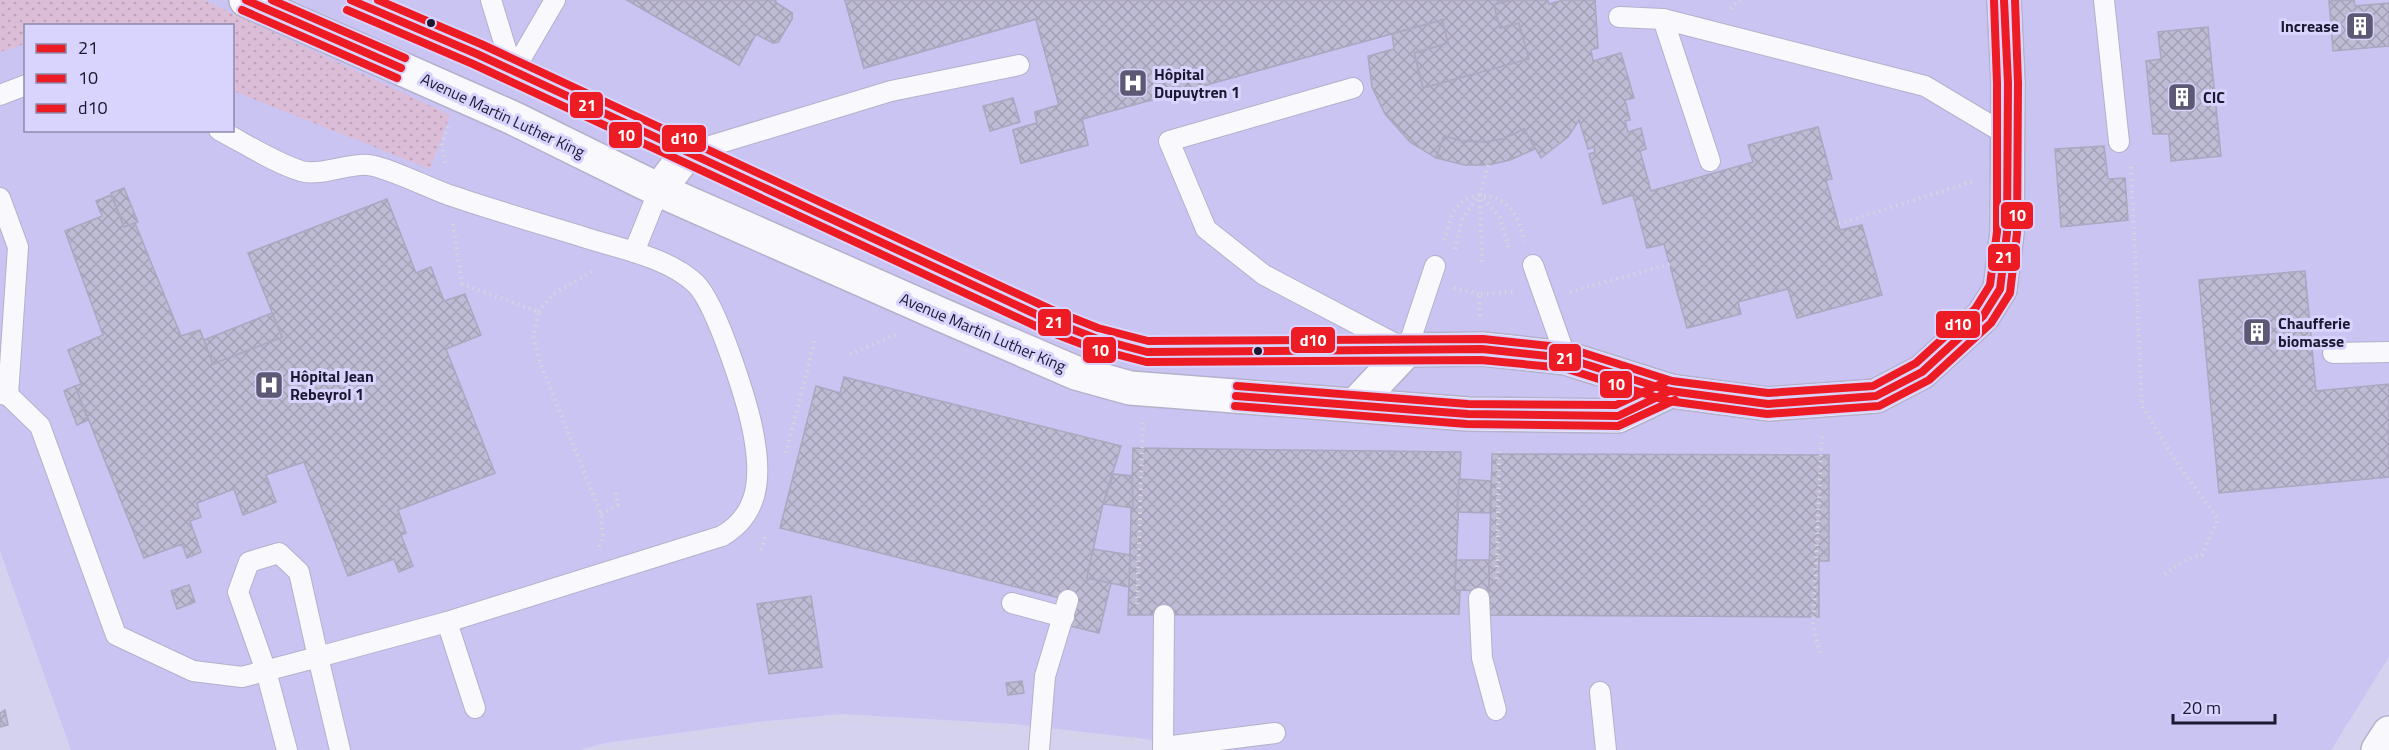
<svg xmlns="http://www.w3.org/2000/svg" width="2389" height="750" viewBox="0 0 2389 750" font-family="'Titillium Web',sans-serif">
<defs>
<pattern id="green-dots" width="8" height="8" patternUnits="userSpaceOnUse" patternTransform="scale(1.5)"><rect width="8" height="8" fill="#dcbdd7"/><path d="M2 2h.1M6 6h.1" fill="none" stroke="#bca2b9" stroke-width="1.8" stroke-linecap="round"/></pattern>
<pattern id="building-cross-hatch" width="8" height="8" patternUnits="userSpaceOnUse" patternTransform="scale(1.5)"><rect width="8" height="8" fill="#bebbd4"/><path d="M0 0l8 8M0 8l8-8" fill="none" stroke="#a3a0b6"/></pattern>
</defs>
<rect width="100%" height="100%" fill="#d5d2ef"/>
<path fill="#c9c4f2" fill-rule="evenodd" d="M0,0H2389V657L2331,750H1195L1145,739L1014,724L841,714L758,722L605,743L579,750H71L0,551ZM26,26H232V130H26Z"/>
<path fill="url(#green-dots)" d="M0,0H204L450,115L430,169L233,91L232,26H26L25,44L0,52Z"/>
<g fill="url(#building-cross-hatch)" stroke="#aaa7c0" stroke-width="1.5">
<path d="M627,0H776L775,2L792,13V19L778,42L773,43L756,34L739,65Z"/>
<path d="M627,0H776L775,2L792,13V19L778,42L773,43L756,34L739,65Z"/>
<path d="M845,0H1511L1494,5L1500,28L1519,23L1529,59L1423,88L1414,53L1448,43L1442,20L1082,119L1088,145L1021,163L1013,130L1037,123L1035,112L1059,105L1036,19L864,68Z"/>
<path d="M845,0H1511L1494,5L1500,28L1519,23L1529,59L1423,88L1414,53L1448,43L1442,20L1082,119L1088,145L1021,163L1013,130L1037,123L1035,112L1059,105L1036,19L864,68Z"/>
<path d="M1511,0H1548L1549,4L1563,0H1595L1598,48L1591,50L1593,61L1621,53L1634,98L1625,100L1630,120L1625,121L1628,132L1641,128L1646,149L1640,151L1651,191L1753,162L1748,145L1818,127L1832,179L1826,180L1840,230L1862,225L1882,295L1797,318L1788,289L1738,302L1741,314L1687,328L1664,244L1647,248L1633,195L1603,204L1589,154L1595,152L1594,147L1588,149L1579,120L1568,137L1541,158L1524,129L1503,139L1486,142L1462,141L1444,136L1436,158L1410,142L1385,114L1372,87L1368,56L1394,49L1392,34L1442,20L1448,43L1414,53L1423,88L1529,59L1519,23L1500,28L1494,5Z"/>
<path d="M2354,0L2355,6L2389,3V46L2333,51L2329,1Z"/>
<path d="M2208,27L2221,156L2171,161L2169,134H2153L2146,61L2161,59L2158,32Z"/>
<path d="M1013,98L1020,122L990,131L983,106Z"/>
<path d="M1524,129L1535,149L1510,160L1488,165H1465L1436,158L1444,136L1462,141L1486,142L1503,139Z"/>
<path d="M2104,146L2108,179L2125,178L2128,220L2061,227L2055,149Z"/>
<path d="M124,188L138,222L124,227L111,193Z"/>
<path d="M111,195L124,227L135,223L181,336L200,330L213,364L282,337L248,253L387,199L416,273L431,267L444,301L465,294L481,335L446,349L495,473L398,510L406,533L401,535L413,566L399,572L394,559L348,576L304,462L266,475L276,502L243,515L234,489L197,503L201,517L190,521L201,552L187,558L182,544L144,558L75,386L81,384L68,350L103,335L65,231L102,216L96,201Z"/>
<path d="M2305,271L2316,391L2389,384V477L2219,493L2199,280Z"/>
<path d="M272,313L282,337L213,364L204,340Z"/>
<path d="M844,377L1121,446L1103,504L1087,578L1111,583L1099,633L1070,626L1076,602L780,528L816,386L840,393Z"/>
<path d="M75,386L88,420L77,425L64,391Z"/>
<path d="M1133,448L1461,452L1455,590H1460L1459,614L1128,615Z"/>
<path d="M1492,454L1829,455V561H1819V617L1488,615Z"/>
<path d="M1114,474L1132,476L1133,508L1103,504Z"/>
<path d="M1459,479L1491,481L1490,513L1457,512Z"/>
<path d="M1093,549L1130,555L1129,587L1087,578Z"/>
<path d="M1456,560H1489V591L1455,590Z"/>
<path d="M189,585L195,602L177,609L171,591Z"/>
<path d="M811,596L822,667L769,674L757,604Z"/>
<path d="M1022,681L1024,693L1008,695L1006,683Z"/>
<path d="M5,710L8,725L0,727V713Z"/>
</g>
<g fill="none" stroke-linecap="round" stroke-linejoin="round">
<g stroke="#b4b1ca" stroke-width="22">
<g id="lane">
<path d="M491,0L513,72"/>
<path d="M2104,0L2119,142"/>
<path d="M1619,17L1663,19L1925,86L2007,135"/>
<path d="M1663,19L1710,161"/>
<path d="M513,72L555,0"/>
<path d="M1353,88L1169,141L1206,229L1264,275L1407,350L1435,266"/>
<path d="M0,95L26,85"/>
<path d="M219,130C246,144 273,162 301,171C318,177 349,163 368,165C387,167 429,188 449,195C496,211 545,225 593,240C626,250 670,259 696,284C717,305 749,406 754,437C761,476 760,514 722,536L447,622L318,657L299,572L279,553L249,562L238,592L266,671L287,750"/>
<path d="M687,153L891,91L1019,65"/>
<path d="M0,198L18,247L8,395L0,394"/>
<path d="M634,252L659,190"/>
<path d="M1533,265L1566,358"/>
<path d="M2333,353L2389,352"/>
<path d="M8,395L40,426L116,635L193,671L242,677L318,657L340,750"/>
<path d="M1479,598L1482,658L1496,710"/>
<path d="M1012,603L1064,617"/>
<path d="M447,622L475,708"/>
<path d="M1600,692L1606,750"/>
<path d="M1164,747L1275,733"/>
<path d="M1039,750L1045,676L1068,600"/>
<path d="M1163,750L1164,615"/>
</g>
</g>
<g stroke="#b4b1ca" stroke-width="36">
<g id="street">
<path d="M246,0L513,118L659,190L942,315L1076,373L1130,388L1468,414L1618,416L1670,391"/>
<path d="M659,190L687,153"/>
<path d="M1355,405L1407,350L1482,349L1566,358L1670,391L1768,404L1876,396L1922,372L1983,316L2000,289L2007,233L2008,83L2004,0"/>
</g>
</g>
<g stroke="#b4b1ca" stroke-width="36">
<path id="secondary" d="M2378,750L2389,733"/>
</g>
<g stroke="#d6d5de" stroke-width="4" stroke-dasharray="1.5 4.5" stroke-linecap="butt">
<path d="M1731,9L1733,5L1741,0"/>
<path d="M445,163L442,143L449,125"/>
<path d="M1488,165L1480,194L1500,218L1509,250"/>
<path d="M2131,167L2142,406L2175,460L2218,519L2202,555L2187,559L2163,575"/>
<path d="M1480,194L1482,264"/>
<path d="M453,224L462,284L539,312L533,336L541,365L601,514L603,536L599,547"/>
<path d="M1839,224L1974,181"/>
<path d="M1444,240C1447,232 1449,222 1453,213C1467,187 1501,192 1515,215C1520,222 1522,233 1525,242"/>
<path d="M1455,249L1463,217L1480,194"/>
<path d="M957,285L961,278"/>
<path d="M1454,288L1479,294"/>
<path d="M1570,292L1670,264"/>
<path d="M539,312L553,294L595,270"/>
<path d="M1480,316L1479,294L1515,292"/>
<path d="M850,354L897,334"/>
<path d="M786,453L815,340"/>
<path d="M601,514L618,505L616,493"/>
<path d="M761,550L765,536"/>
<path d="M1497,579L1499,448"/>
<path d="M1137,604L1143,423"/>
<path d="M1820,653L1813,626L1822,432"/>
<path d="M1068,735L1138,743"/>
<path d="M1125,743L1126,739L1137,738"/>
<path d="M602,750L759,726L842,719L1013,729"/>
</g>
<use href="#lane" stroke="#f9f8fd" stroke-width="20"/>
<use href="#street" stroke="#f9f8fd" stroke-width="33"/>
<use href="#secondary" stroke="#f9f8fd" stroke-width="33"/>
<g stroke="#d8d4fe" stroke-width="12">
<g id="bus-1">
<path d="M246,0L401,68"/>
<path d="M351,0L477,54L1046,319L1095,338L1147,352L1482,349L1566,358L1670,391L1768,404L1876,396L1922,372L1983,316L2000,289L2007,233L2008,83L2004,0"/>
<path d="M1236,396L1468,414L1618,416L1670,391"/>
</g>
</g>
<g stroke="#d8d4fe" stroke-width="12">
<g id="bus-2">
<path d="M242,10L397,78"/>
<path d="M347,10L473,64L1042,329L1092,348L1146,362L1481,360L1564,368L1668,401L1767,414L1879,406L1929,380L1991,323L2010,293L2017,233L2018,83L2015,0"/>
<path d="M1235,406L1467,424L1618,426L1675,400"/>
</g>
</g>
<g stroke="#d8d4fe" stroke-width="12">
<g id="bus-3">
<path d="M272,0L405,58"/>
<path d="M378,0L481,44L1050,309L1098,328L1148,341L1483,339L1568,348L1672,381L1768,393L1873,386L1916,363L1975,309L1990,285L1997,232V83L1994,1"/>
<path d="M1237,386L1468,404L1616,405L1665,382"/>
</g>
</g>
<use href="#bus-1" stroke="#ed1c24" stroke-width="8"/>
<use href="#bus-2" stroke="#ed1c24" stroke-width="8"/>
<use href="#bus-3" stroke="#ed1c24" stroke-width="8"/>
</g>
<defs>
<g id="building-square" transform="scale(1.5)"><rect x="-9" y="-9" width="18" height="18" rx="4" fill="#5d5974" stroke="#d8d4fe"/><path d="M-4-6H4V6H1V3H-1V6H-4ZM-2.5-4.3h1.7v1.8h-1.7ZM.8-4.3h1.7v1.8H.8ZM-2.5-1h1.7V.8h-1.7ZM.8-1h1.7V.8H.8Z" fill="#fff"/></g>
<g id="hospital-square" transform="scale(1.5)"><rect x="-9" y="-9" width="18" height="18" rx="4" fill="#5d5974" stroke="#d8d4fe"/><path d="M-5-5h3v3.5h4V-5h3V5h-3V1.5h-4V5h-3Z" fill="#fff"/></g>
</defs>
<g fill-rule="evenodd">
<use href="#building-square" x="2360" y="26"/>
<use href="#hospital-square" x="1133" y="83"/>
<use href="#building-square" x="2182" y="97"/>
<use href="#building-square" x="2257" y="332"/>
<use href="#hospital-square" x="269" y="385"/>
</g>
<g fill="#1c1831" stroke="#d8d4fe" stroke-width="2">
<circle cx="431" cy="23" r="5"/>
<circle cx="1258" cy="351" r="5"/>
</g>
<g text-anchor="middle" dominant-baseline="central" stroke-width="6" stroke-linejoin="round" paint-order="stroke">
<g font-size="16" font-weight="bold" fill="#1c1831" stroke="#d8d4fe" text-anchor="start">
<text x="2339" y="26" text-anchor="end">Increase</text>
<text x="1154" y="74">Hôpital<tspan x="1154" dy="18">Dupuytren 1</tspan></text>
<text x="2203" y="97">CIC</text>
<text x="2278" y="323">Chaufferie<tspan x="2278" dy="18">biomasse</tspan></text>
<text x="290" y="376">Hôpital Jean<tspan x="290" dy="18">Rebeyrol 1</tspan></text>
</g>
<g font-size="16" fill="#1c1831" stroke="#d8d4fe">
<text transform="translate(503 115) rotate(25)">Avenue Martin Luther King</text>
<text transform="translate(983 332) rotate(23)">Avenue Martin Luther King</text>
</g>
</g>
<g stroke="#d8d4fe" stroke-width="2">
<rect x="569" y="91" width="35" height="28" rx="6" fill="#ed1c24"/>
<rect x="608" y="121" width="35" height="28" rx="6" fill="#ed1c24"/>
<rect x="661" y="124" width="46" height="29" rx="6" fill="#ed1c24"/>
<rect x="2000" y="201" width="34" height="29" rx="6" fill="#ed1c24"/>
<rect x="1987" y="243" width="34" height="29" rx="6" fill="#ed1c24"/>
<rect x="1037" y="308" width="35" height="29" rx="6" fill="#ed1c24"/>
<rect x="1935" y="310" width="46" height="29" rx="6" fill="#ed1c24"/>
<rect x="1290" y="326" width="46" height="28" rx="6" fill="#ed1c24"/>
<rect x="1082" y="336" width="35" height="28" rx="6" fill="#ed1c24"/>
<rect x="1548" y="343" width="34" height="29" rx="6" fill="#ed1c24"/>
<rect x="1599" y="370" width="34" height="29" rx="6" fill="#ed1c24"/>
</g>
<g font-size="16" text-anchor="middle" font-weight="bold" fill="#fff">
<text x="587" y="111">21</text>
<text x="626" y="141">10</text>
<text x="684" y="144">d10</text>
<text x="2017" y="221">10</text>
<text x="2004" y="263">21</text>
<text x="1054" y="328">21</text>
<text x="1958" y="330">d10</text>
<text x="1313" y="346">d10</text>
<text x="1100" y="356">10</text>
<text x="1565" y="364">21</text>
<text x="1616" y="390">10</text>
</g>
<rect x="24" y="24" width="210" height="108" fill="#d8d4fe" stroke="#8d89ac" stroke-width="1.5"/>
<rect x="36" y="44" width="30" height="9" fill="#ed1c24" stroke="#8d89ac" stroke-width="1.5"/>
<text x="78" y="54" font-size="18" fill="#1c1831">21</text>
<rect x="36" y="74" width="30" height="9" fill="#ed1c24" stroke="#8d89ac" stroke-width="1.5"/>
<text x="78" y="84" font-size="18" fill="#1c1831">10</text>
<rect x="36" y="104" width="30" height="9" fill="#ed1c24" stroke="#8d89ac" stroke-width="1.5"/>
<text x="78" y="114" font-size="18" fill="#1c1831">d10</text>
<path d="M2173 714v9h102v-9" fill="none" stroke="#1c1831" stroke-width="3"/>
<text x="2182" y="714" font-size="18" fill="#1c1831" stroke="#d8d4fe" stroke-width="4.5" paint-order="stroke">20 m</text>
</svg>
